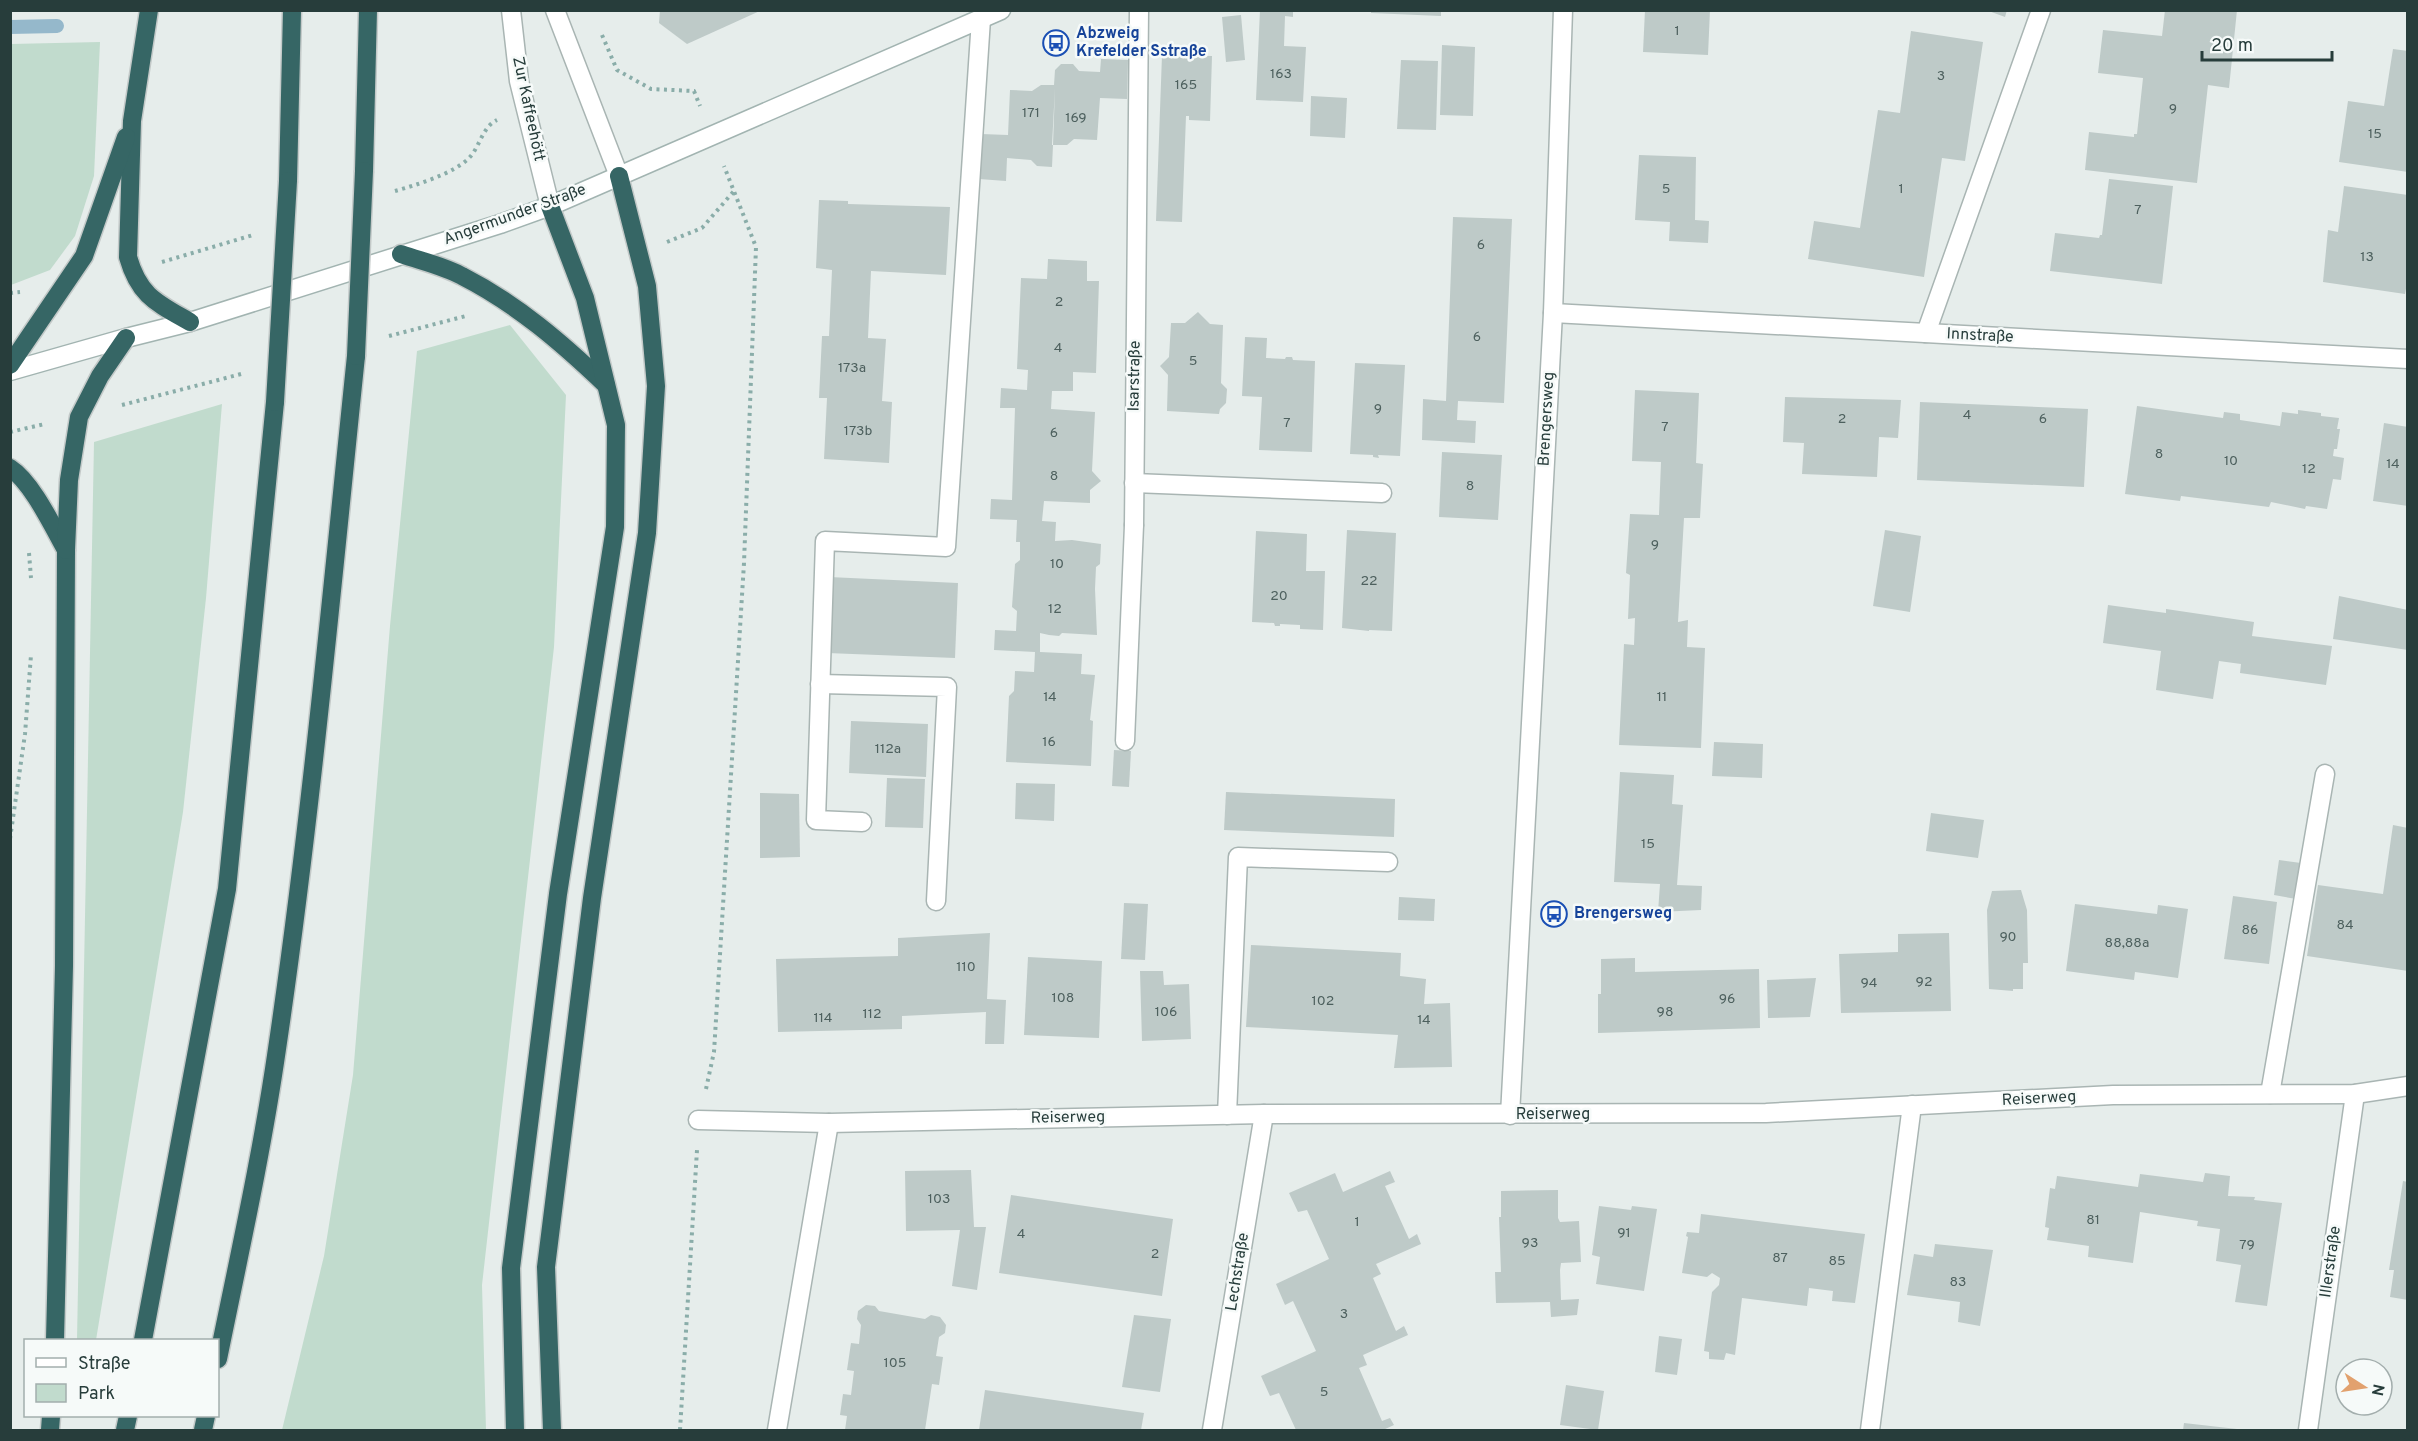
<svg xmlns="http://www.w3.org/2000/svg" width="2418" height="1441" viewBox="0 0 2418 1441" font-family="Overpass,sans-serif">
<rect width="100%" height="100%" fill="#e6edeb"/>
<g fill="#c1dbcd">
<path d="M100,42L94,176L75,236L50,270L11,285V44Z"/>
<path d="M510,325L566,395L554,647L482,1285L486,1430H282L324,1256L353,1075L390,626L417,351Z"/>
<path d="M222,404L206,598L183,812L96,1340H77L94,442Z"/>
</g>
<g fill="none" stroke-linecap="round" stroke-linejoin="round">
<path stroke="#95b8cb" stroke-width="14" d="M10,27L57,26"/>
</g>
<g fill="#becac8" fill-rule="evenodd">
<path d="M660,10H762L687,44L659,23Z"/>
<path d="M1260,10H1293V17L1285,16L1284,46L1306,47L1303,102L1256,100Z"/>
<path d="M1371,10H1441V16L1371,13Z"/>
<path d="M1645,10H1710L1708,55L1643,52Z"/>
<path d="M1986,10H2007L2005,17Z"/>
<path d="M2165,10H2237L2229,88L2208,85L2197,183L2085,170L2089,132L2134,137V134H2137L2143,78L2098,73L2103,30L2162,36Z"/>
<path d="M1241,15L1245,60L1226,62L1222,17Z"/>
<path d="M1911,31L1983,42L1965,161L1942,158L1924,277L1808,259L1814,221L1860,228L1878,110L1900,113Z"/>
<path d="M1442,45L1475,47L1473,116L1440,115Z"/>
<path d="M2393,49L2408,51V172L2339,162L2348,101L2384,106Z"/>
<path d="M1162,55L1212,56L1210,121L1189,120V116H1186L1182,222L1156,221Z"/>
<path d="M1101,59L1128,60L1127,99L1100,98L1097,140L1074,139L1067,145H1053L1052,167L1037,166L1031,160L1007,158L1006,181L979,179L981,134L1008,135L1010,90L1032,91L1041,85H1054L1055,70L1061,64H1073L1079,71L1100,72ZM1055,88L1053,145H1052Z"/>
<path d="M1401,60L1438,61L1436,130L1397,129Z"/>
<path d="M1311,96L1347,98L1345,138L1310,136Z"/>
<path d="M1639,155L1696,157L1695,220L1709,221L1708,243L1669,241L1670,222L1635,220Z"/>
<path d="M2109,179L2173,186L2162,284L2050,271L2055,233L2099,238L2100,235H2102Z"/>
<path d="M2344,186L2408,195V278L2405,294L2323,282L2328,230L2338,232Z"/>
<path d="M819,200L848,201V204L950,207L946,275L871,271L868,338L886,339L882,401L892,402L889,463L824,459L827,398H819L822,336H829L832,270L816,268Z"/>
<path d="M1453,217L1512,219L1504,403L1458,401L1457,420L1476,421L1475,443L1422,440L1423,399L1446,401Z"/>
<path d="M1048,259L1087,261V281H1099L1096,373L1073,372V391H1052L1051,409L1095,412L1092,471L1101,481L1090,490V503L1044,501L1042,521L1056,522L1055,541L1072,540L1101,544L1100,564L1096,567L1095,589L1097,635L1062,633L1059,636L1049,635L1040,633V652L1082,654L1081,674L1095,675L1090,720L1093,721L1091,766L1006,762L1009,696L1014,691L1015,671L1034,672L1035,652L994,650L995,630L1016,631L1017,611L1012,607L1015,564L1020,560V542H1016L1017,520L990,519L991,499L1012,500L1015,408H1000L1001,388L1027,390L1028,370L1017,369L1021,278L1047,279Z"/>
<path d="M1198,312L1210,324L1223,325L1221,383L1227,389L1226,403L1220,409L1219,414L1167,411L1168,375L1160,366L1169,357L1171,323H1185Z"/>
<path d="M1245,337L1267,338L1266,358L1285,359L1286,357H1292L1293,360L1315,361L1312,452L1259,450L1262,397L1242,396Z"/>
<path d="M1355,363L1405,365L1400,456L1378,455L1379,458L1373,457V455L1350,454Z"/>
<path d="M1635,390L1699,393L1696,463L1703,464L1700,518H1684L1678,622L1688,620L1687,647L1705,648L1701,748L1619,745L1624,644L1634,645L1635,618L1628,619L1630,575L1626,573L1630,514L1659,515L1660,488L1661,462L1632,461Z"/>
<path d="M1785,397L1901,400L1898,438L1879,437L1877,477L1802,474L1804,443L1783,442Z"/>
<path d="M1920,402L2088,409L2084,487L1917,480Z"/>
<path d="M2137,406L2223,418L2224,412L2240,414V420L2280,426L2282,412L2298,414V410L2321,413V416L2339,418L2337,429H2340L2337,449H2334L2333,456L2344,458L2341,480L2333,479L2327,509L2306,506L2305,509L2271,502L2269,507L2181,496L2180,501L2125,494Z"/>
<path d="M2384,423L2408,427V506L2373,501Z"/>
<path d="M1442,452L1502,455L1498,520L1439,517Z"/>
<path d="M1347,530L1396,533L1392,631L1369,630V631L1342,628Z"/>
<path d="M1885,530L1921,536L1910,612L1873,606Z"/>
<path d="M1256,531L1307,534L1306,571H1325L1323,630L1300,629V625L1280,624V626H1275L1274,623L1252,622Z"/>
<path d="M829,577L958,583L955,658L827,653Z"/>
<path d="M2339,596L2408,610V650L2333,639Z"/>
<path d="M2108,605L2166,613V609L2254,622L2252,636L2332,646L2326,685L2240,673L2241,664L2219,661L2213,699L2156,690L2161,651L2103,643Z"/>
<path d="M851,721L928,724L926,777L849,773Z"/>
<path d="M1714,742L1763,744L1762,778L1712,776Z"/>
<path d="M1114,750L1131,751L1129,787L1112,786Z"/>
<path d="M1620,772L1674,775L1672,804L1683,805L1677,885L1702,886L1701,910L1658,912L1660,884L1614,882Z"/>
<path d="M887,778L925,779L923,828L885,827Z"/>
<path d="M1016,783L1055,784L1054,821L1015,819Z"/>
<path d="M1226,792L1395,799L1394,837L1224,830Z"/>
<path d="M760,793L799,794L800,857L760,858Z"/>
<path d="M1931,813L1984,820L1978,858L1926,851Z"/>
<path d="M2393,825L2408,828V971L2307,956L2318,885L2383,894Z"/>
<path d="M2279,860L2301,863L2296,899L2274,895Z"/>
<path d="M2021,890L2027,910L2028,963H2023V989H2013V991L1989,989L1987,910L1992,891Z"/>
<path d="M2233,896L2277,902L2269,964L2224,959Z"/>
<path d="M1399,897L1435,899L1434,921L1398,920Z"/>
<path d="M1124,903L1148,904L1145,960L1121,959Z"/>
<path d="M2075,904L2157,914L2158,905L2188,909L2178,978L2135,972L2134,980L2066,971Z"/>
<path d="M990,933L987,999L1006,1000L1004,1044H985L986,1012L902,1016V1029L778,1032L776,959L898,956V938Z"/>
<path d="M1949,933L1951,1011L1841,1013L1839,954L1898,952V934Z"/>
<path d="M1251,945L1401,953L1400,976L1426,979L1424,1004L1450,1003L1452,1067L1394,1068L1398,1035L1246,1027Z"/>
<path d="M1028,957L1102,961L1099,1038L1024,1035Z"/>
<path d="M1635,958V972L1759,969L1760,1028L1598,1033V994H1601V959Z"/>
<path d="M1140,971H1163L1164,985L1189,984L1191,1039L1142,1041Z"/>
<path d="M1816,978L1810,1017L1768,1018L1767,980Z"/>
<path d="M971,1170L974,1227H986L977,1290L952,1286L960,1230L906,1231L905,1171Z"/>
<path d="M1390,1171L1395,1182L1385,1186L1409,1239L1417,1234L1421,1244L1376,1264L1381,1274L1373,1278L1396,1331L1404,1326L1408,1335L1363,1355L1367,1365L1359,1368L1382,1421L1390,1418L1394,1425L1383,1430H1296L1279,1393L1270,1396L1261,1376L1316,1351L1293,1301L1285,1305L1276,1284L1329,1259L1307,1210L1298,1212L1289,1193L1335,1173L1343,1192Z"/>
<path d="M2205,1173L2230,1176L2228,1196L2255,1197L2254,1200L2282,1203L2267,1306L2235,1302L2241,1265L2216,1261L2220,1229L2197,1226L2198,1221L2140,1212L2133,1263L2088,1257L2089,1246L2047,1240L2049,1228L2045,1227L2050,1188L2055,1189L2057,1176L2138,1187L2140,1174L2203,1182Z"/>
<path d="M2403,1181L2408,1182V1300L2390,1297L2394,1270H2389Z"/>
<path d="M1558,1190V1218L1560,1222L1579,1221L1581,1262L1561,1263L1560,1270L1561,1300L1579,1299L1577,1315L1551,1317L1550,1302L1496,1303L1495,1272H1501L1499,1217H1501V1191Z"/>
<path d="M1011,1195L1173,1219L1162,1296L999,1273Z"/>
<path d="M1599,1206L1631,1210L1632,1206L1657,1209L1644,1291L1596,1284L1600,1257L1592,1255Z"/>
<path d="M1701,1214L1865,1234L1855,1303L1832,1301L1833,1291L1809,1288L1807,1306L1742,1298L1735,1355L1726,1353L1724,1360L1709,1359V1352L1704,1351L1712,1292L1719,1285L1720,1278L1712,1273L1707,1277L1682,1273L1688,1237L1686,1236L1687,1232L1699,1233Z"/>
<path d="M1935,1244L1993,1250L1980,1326L1958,1322L1960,1302L1907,1295L1914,1254L1933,1257Z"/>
<path d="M866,1305L875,1306L879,1311L925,1319L931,1315L940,1317L946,1325L945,1333L939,1337L936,1356L943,1357L939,1385L932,1384L925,1430H845L847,1416L840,1415L843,1394L851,1395L854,1371L847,1370L851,1343L859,1344L861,1325L857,1319L858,1311Z"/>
<path d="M1134,1315L1171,1319L1160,1392L1122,1387Z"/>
<path d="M1659,1336L1682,1339L1677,1375L1655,1372Z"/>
<path d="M1566,1385L1604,1391L1598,1430L1560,1425Z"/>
<path d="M985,1390L1144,1413L1141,1430H979Z"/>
<path d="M2184,1423L2237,1429L2236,1430H2183Z"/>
</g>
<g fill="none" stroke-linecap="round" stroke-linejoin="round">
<g stroke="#a9b5b3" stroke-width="21">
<g id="service">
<path d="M1926,333L2041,10"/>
<path d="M1134,483L1382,493"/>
<path d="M820,684L947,687L936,901"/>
<path d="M1125,741L1134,525"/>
<path d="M862,822L816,820L825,541L946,547L981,19"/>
<path d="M2270,1094L2325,774"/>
<path d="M1227,1115L1238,857L1388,862"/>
<path d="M777,1430L829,1123"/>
<path d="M1870,1430L1912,1105"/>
</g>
</g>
<g stroke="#a9b5b3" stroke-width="21">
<g id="minor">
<path d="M511,10L519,81L550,206"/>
<path d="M555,10L619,176"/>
<path d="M1553,313L2408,359"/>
<path d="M1134,525L1139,10"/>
<path d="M1510,1115L1553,313L1563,10"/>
<path d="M698,1120L829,1123L1264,1114L1766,1113L2113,1095L2355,1094L2408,1086"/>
<path d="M1212,1430L1264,1114"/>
<path d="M2308,1430L2355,1094"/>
</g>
</g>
<g stroke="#a2b4b1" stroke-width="21">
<path id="secondary" d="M10,371L126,338L190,322L500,224L550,206L1001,10"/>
</g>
<g stroke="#c3c9c8" stroke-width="21">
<g id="motorway">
<path d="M149,10L132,121L128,257C139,296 157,303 190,322"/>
<path d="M364,171L368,10"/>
<path d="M288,181L292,10"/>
<path d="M401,254C421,261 444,266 462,276C517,304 562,343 606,385"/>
<path d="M10,365L84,256L126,137"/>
<path d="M10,468C32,482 53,527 66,550L64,966L55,1340"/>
<path d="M66,550L69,480L79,417L100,376L126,338"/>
<path d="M143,1340L227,889L275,402"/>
<path d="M218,1359C239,1256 262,1153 277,1049C311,819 332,587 356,356"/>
<path d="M50,1430L51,1416"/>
<path d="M125,1430L128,1416"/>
<path d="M203,1430L206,1416"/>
<path d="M515,1430L511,1268L558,894L615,527L616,425L585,298L550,206"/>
<path d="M552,1430L546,1267L592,898L647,533L656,386L647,286L619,176"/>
</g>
</g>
<g stroke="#8aada9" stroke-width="4" stroke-dasharray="3 4.5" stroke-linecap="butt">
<path d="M602,35L617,70L651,89L694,91L700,106"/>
<path d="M395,191C416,185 453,174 469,158C480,147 482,127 497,120"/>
<path d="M667,242L702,228L734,191"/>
<path d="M162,262L253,235"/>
<path d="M10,293L20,292"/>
<path d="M389,336L466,316"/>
<path d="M122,405L245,373"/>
<path d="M10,432L45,424"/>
<path d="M29,553L31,578"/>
<path d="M10,839L25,734L31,655"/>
<path d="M706,1089L714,1052L744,563L756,247L724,166"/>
<path d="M680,1430L697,1150"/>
</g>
<use href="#service" stroke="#fff" stroke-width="18"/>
<use href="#minor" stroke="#fff" stroke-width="18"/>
<use href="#secondary" stroke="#fff" stroke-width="18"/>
<use href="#motorway" stroke="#366665" stroke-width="18"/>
<g stroke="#c3c9c8" stroke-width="21" stroke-linecap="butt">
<g id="motorway-bridge">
<path d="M356,356L364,171"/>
<path d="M275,402L288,181"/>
</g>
</g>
<use href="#motorway-bridge" stroke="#366665" stroke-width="18"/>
</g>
<defs>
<g id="bus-ring" transform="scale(1.35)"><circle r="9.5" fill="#f6faf9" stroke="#1a4fb4" stroke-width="1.5"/><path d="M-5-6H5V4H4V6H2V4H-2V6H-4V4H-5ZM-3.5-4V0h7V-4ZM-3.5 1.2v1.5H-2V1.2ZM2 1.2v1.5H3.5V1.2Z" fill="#1a4fb4"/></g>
</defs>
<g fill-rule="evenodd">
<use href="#bus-ring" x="1056" y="43"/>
<use href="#bus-ring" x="1554" y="914"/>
</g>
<g text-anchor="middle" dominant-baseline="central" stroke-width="5" stroke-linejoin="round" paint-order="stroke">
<g font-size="14" fill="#4d605e">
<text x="1677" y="31">1</text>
<text x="1281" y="74">163</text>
<text x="1941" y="76">3</text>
<text x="1186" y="85">165</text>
<text x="2173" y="109">9</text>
<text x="1031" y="113">171</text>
<text x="1076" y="118">169</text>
<text x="2375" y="134">15</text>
<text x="1666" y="189">5</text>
<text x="1901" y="189">1</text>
<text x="2138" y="210">7</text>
<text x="1481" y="245">6</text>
<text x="2367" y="257">13</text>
<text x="1059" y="302">2</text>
<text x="1477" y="337">6</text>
<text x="1058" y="348">4</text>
<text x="1193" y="361">5</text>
<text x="852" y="368">173a</text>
<text x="1378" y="409">9</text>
<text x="1967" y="415">4</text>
<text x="1842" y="419">2</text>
<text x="2043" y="419">6</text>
<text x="1287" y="423">7</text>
<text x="1665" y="427">7</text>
<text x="858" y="431">173b</text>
<text x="1054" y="433">6</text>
<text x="2159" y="454">8</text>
<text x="2231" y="461">10</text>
<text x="2393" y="464">14</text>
<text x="2309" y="469">12</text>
<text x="1054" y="476">8</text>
<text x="1470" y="486">8</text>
<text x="1655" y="545">9</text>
<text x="1057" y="564">10</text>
<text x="1369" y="581">22</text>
<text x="1279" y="596">20</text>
<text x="1055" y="609">12</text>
<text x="1050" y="697">14</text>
<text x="1662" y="697">11</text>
<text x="1049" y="742">16</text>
<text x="888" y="749">112a</text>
<text x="1648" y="844">15</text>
<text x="2345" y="925">84</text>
<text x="2250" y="930">86</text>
<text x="2008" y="937">90</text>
<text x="2127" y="943">88,88a</text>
<text x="966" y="967">110</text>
<text x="1924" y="982">92</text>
<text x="1869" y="983">94</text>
<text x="1063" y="998">108</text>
<text x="1727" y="999">96</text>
<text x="1323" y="1001">102</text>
<text x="1166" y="1012">106</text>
<text x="1665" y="1012">98</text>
<text x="872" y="1014">112</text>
<text x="823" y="1018">114</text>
<text x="1424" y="1020">14</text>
<text x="939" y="1199">103</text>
<text x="2093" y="1220">81</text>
<text x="1357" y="1222">1</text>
<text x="1624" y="1233">91</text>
<text x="1021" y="1234">4</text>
<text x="1530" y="1243">93</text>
<text x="2247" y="1245">79</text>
<text x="1155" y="1254">2</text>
<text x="1780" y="1258">87</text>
<text x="1837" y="1261">85</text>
<text x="1958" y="1282">83</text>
<text x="1344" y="1314">3</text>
<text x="895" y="1363">105</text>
<text x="1324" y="1392">5</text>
</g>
<g font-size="16" font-weight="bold" fill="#164399" stroke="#f6faf9" text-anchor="start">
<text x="1076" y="34">Abzweig<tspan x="1076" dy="18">Krefelder Sstraße</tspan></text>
<text x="1574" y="914">Brengersweg</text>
</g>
<g font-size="16" fill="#273d3b" stroke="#f6faf9">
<text transform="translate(528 109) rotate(78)">Zur Kaffeehött</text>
<text transform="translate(515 215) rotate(-20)">Angermunder Straße</text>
<text transform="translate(1980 336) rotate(3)">Innstraße</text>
<text transform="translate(1135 376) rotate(-89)">Isarstraße</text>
<text transform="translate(1547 419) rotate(-87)">Brengersweg</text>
<text transform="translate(2039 1099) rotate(-3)">Reiserweg</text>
<text x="1553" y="1115">Reiserweg</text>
<text transform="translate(1068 1118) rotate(-1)">Reiserweg</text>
<text transform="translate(2331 1262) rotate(-82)">Illerstraße</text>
<text transform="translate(1238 1272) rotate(-81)">Lechstraße</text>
</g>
</g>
<rect width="2418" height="1441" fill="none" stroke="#273d3b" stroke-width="24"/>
<rect x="24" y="1339" width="195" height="78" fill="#f6faf9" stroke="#a3aead" stroke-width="1.5"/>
<rect x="36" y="1358" width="30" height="9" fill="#ffffff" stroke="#a3aead" stroke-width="1.5"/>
<text x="78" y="1369" font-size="18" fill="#273d3b">Straße</text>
<rect x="36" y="1384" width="30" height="18" fill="#c1dbcd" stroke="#a3aead" stroke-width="1.5"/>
<text x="78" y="1399" font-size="18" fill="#273d3b">Park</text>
<g transform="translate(2364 1387) rotate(102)"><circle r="28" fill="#f6faf9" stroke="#a3aead" stroke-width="1.5"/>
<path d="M0-4.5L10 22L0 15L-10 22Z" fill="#e2a16e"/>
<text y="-9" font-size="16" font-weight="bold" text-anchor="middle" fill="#273d3b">N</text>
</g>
<path d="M2202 51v9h130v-9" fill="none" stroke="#273d3b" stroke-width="3"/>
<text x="2211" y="51" font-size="18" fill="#273d3b" stroke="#f6faf9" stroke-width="4.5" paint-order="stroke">20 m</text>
</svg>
